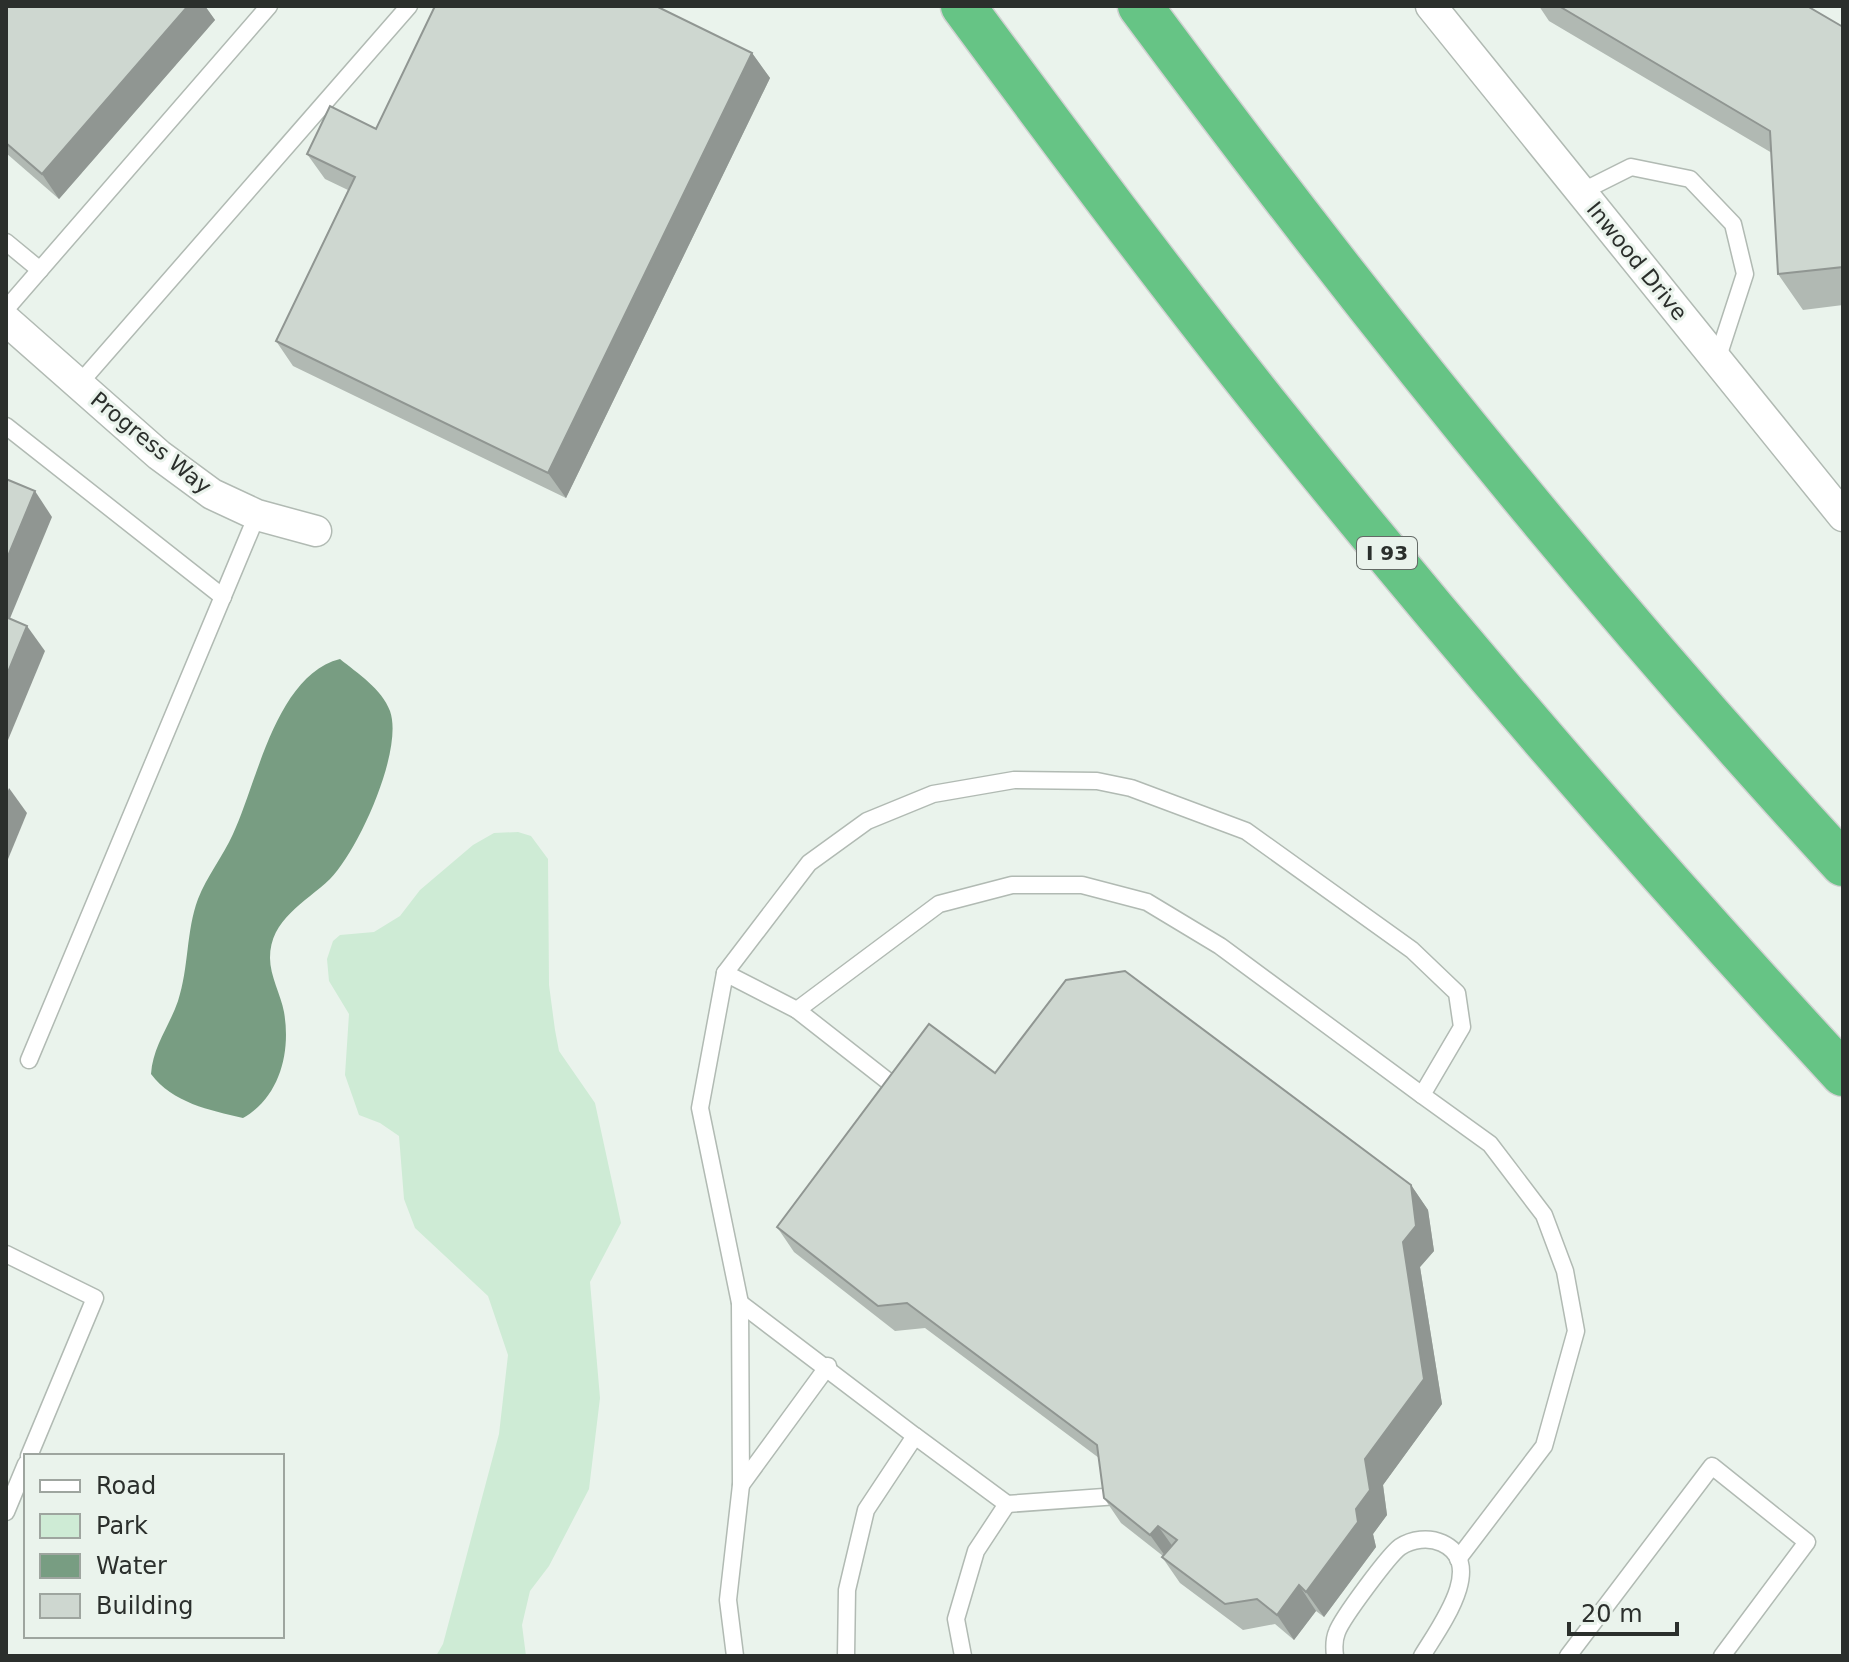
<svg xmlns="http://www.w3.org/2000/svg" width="1849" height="1662" viewBox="0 0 1849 1662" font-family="'DejaVu Sans',sans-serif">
<rect width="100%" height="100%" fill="#eaf3ec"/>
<path fill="#ceebd5" d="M518,832L531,836L548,859L549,985L555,1030L559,1051L595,1103L621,1223L590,1282L600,1398L589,1489L549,1566L530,1591L522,1625L526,1656H436L443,1644L499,1434L508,1355L488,1296L415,1228L404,1199L399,1136L380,1123L359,1115L345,1075L349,1014L329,981L327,959L333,941L340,935L374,932L400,916L420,890L473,845L494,833Z"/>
<path fill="#789d82" d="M340,659C357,673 382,689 390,711C404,750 358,851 330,879C305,903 270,919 270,958C270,976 281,995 284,1012C291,1052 280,1097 243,1118C209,1110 173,1103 151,1074C153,1046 169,1027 178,1001C189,968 186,931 198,899C207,876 223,856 233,834C257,783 276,675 340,659Z"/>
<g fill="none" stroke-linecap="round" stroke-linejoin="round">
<g stroke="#b1bab3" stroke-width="19">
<g id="lane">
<path d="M1581,192L1631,167L1690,179L1733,224L1745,274L1717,360"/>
<path d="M6,242L40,270"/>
<path d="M6,309L269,6"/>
<path d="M79,384L409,6"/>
<path d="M6,426L223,597"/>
<path d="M725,973L797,1010L939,904L1012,885H1082L1147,902L1220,946L1422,1095"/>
<path d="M797,1010L903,1093"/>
<path d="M29,1060L257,515"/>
<path d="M6,1254L95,1298L29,1456"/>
<path d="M740,1303L915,1436L866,1510L847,1590L846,1656"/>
<path d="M915,1436L1007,1504L976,1551L956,1619L963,1656"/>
<path d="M741,1485L828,1366"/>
<path d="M1007,1504L1118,1496"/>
<path d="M6,1512L26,1464"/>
<path d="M735,1656L728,1600L741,1485L740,1303L700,1108L725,973L809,863L867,821L933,794L1014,780L1097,781L1131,788L1246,831L1412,950L1457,993L1462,1027L1422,1095L1490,1144L1544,1215L1565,1271L1576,1331L1544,1446L1458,1559"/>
<path d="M1335,1656C1334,1648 1334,1639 1337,1632C1342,1618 1389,1555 1400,1547C1412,1539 1429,1537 1442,1543C1488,1564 1438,1629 1422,1656"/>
<path d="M1568,1656L1712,1466L1807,1542L1722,1656"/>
</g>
</g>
<g stroke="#b1bab3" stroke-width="33">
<g id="street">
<path d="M1431,6L1843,516"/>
<path d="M6,320L159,455L212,494L257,515L316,531"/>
</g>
</g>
<g stroke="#d0d1d1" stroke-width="47">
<g id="highway">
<path d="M963,6C1065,144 1167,281 1275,416C1456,642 1646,861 1843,1074"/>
<path d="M1140,6C1360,303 1592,592 1843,864"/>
</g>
</g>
<use href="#lane" stroke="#fff" stroke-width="16"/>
<use href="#street" stroke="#fff" stroke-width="30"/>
<use href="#highway" stroke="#66c485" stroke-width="44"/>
</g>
<g fill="#b1b9b3">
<path d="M6,6H205L215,20L59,199L6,153Z"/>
<path d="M1539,6H1807L1843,27V305L1803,310L1778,274L1772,153L1549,21Z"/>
<path d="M752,53L770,78L566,498L293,366L276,341L348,190L325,179L307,154L376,129Z"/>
<path d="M995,1073L1411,1185L1428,1210L1434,1251L1420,1267L1442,1404L1383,1485L1387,1515L1373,1534L1376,1547L1324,1617L1316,1611L1294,1640L1275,1624L1243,1630L1180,1583L1162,1557L1163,1556L1121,1523L1104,1498L1099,1458L925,1328L895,1331L794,1252L777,1227Z"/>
</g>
<g fill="#909692">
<path d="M188,6H205L215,20L59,199L42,174Z"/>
<path d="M752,53L770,78L566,498L548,473Z"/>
<path d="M35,491L52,517L6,628V561Z"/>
<path d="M27,626L45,651L6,745V677Z"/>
<path d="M9,788L27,813L6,864V796Z"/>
<path d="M1411,1185L1428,1210L1434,1251L1420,1267L1442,1404L1383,1485L1387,1515L1373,1534L1376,1547L1324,1617L1306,1592L1356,1509L1403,1242Z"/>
<path d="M1158,1526L1176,1551L1168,1560L1150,1535Z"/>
<path d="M1299,1585L1316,1611L1294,1640L1277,1615Z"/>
</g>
<g fill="#ced7d0" stroke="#909692" stroke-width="2">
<path d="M6,6H188L42,174L6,143Z"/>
<path d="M435,6H656L752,53L548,473L276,341L355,177L307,154L330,106L376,129Z"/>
<path d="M1559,6H1807L1843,27V267L1778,274L1770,131Z"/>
<path d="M6,479L35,491L6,561Z"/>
<path d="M6,617L27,626L6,677Z"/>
<path d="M1125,971L1411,1185L1416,1226L1403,1242L1424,1379L1365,1459L1370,1490L1356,1509L1358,1522L1306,1592L1299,1585L1277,1615L1257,1599L1225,1604L1162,1557L1177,1540L1158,1526L1150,1535L1104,1498L1097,1445L907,1303L878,1306L777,1227L929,1024L995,1073L1066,980Z"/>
</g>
<g text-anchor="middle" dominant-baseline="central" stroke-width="6" stroke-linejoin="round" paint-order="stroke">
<rect fill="#eaf3ec" stroke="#646a66" stroke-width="2" x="1357" y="537" width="60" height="32" rx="6"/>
<g font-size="20" font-weight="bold" fill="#2b2f2c">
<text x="1387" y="553">I 93</text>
</g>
<g font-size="22" fill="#2b2f2c" stroke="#eaf3ec">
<text transform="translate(1637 261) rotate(51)">Inwood Drive</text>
<text transform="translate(151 443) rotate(39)">Progress Way</text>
</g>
</g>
<rect width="1849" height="1662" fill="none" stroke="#2b2f2c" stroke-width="16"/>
<rect x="24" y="1454" width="260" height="184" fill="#eaf3ec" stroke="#9ea59f" stroke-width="2"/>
<rect x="40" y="1480" width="40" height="12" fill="#ffffff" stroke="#9ea59f" stroke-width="2"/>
<text x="96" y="1494" font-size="24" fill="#2b2f2c">Road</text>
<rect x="40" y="1514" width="40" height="24" fill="#ceebd5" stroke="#9ea59f" stroke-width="2"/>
<text x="96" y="1534" font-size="24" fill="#2b2f2c">Park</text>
<rect x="40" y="1554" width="40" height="24" fill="#789d82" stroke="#9ea59f" stroke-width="2"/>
<text x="96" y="1574" font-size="24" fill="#2b2f2c">Water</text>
<rect x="40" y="1594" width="40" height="24" fill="#ced7d0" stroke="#9ea59f" stroke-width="2"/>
<text x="96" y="1614" font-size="24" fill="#2b2f2c">Building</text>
<path d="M1569 1622v12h108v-12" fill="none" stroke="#2b2f2c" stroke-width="4"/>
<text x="1581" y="1622" font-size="24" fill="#2b2f2c" stroke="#eaf3ec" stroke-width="6" paint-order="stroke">20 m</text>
</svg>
